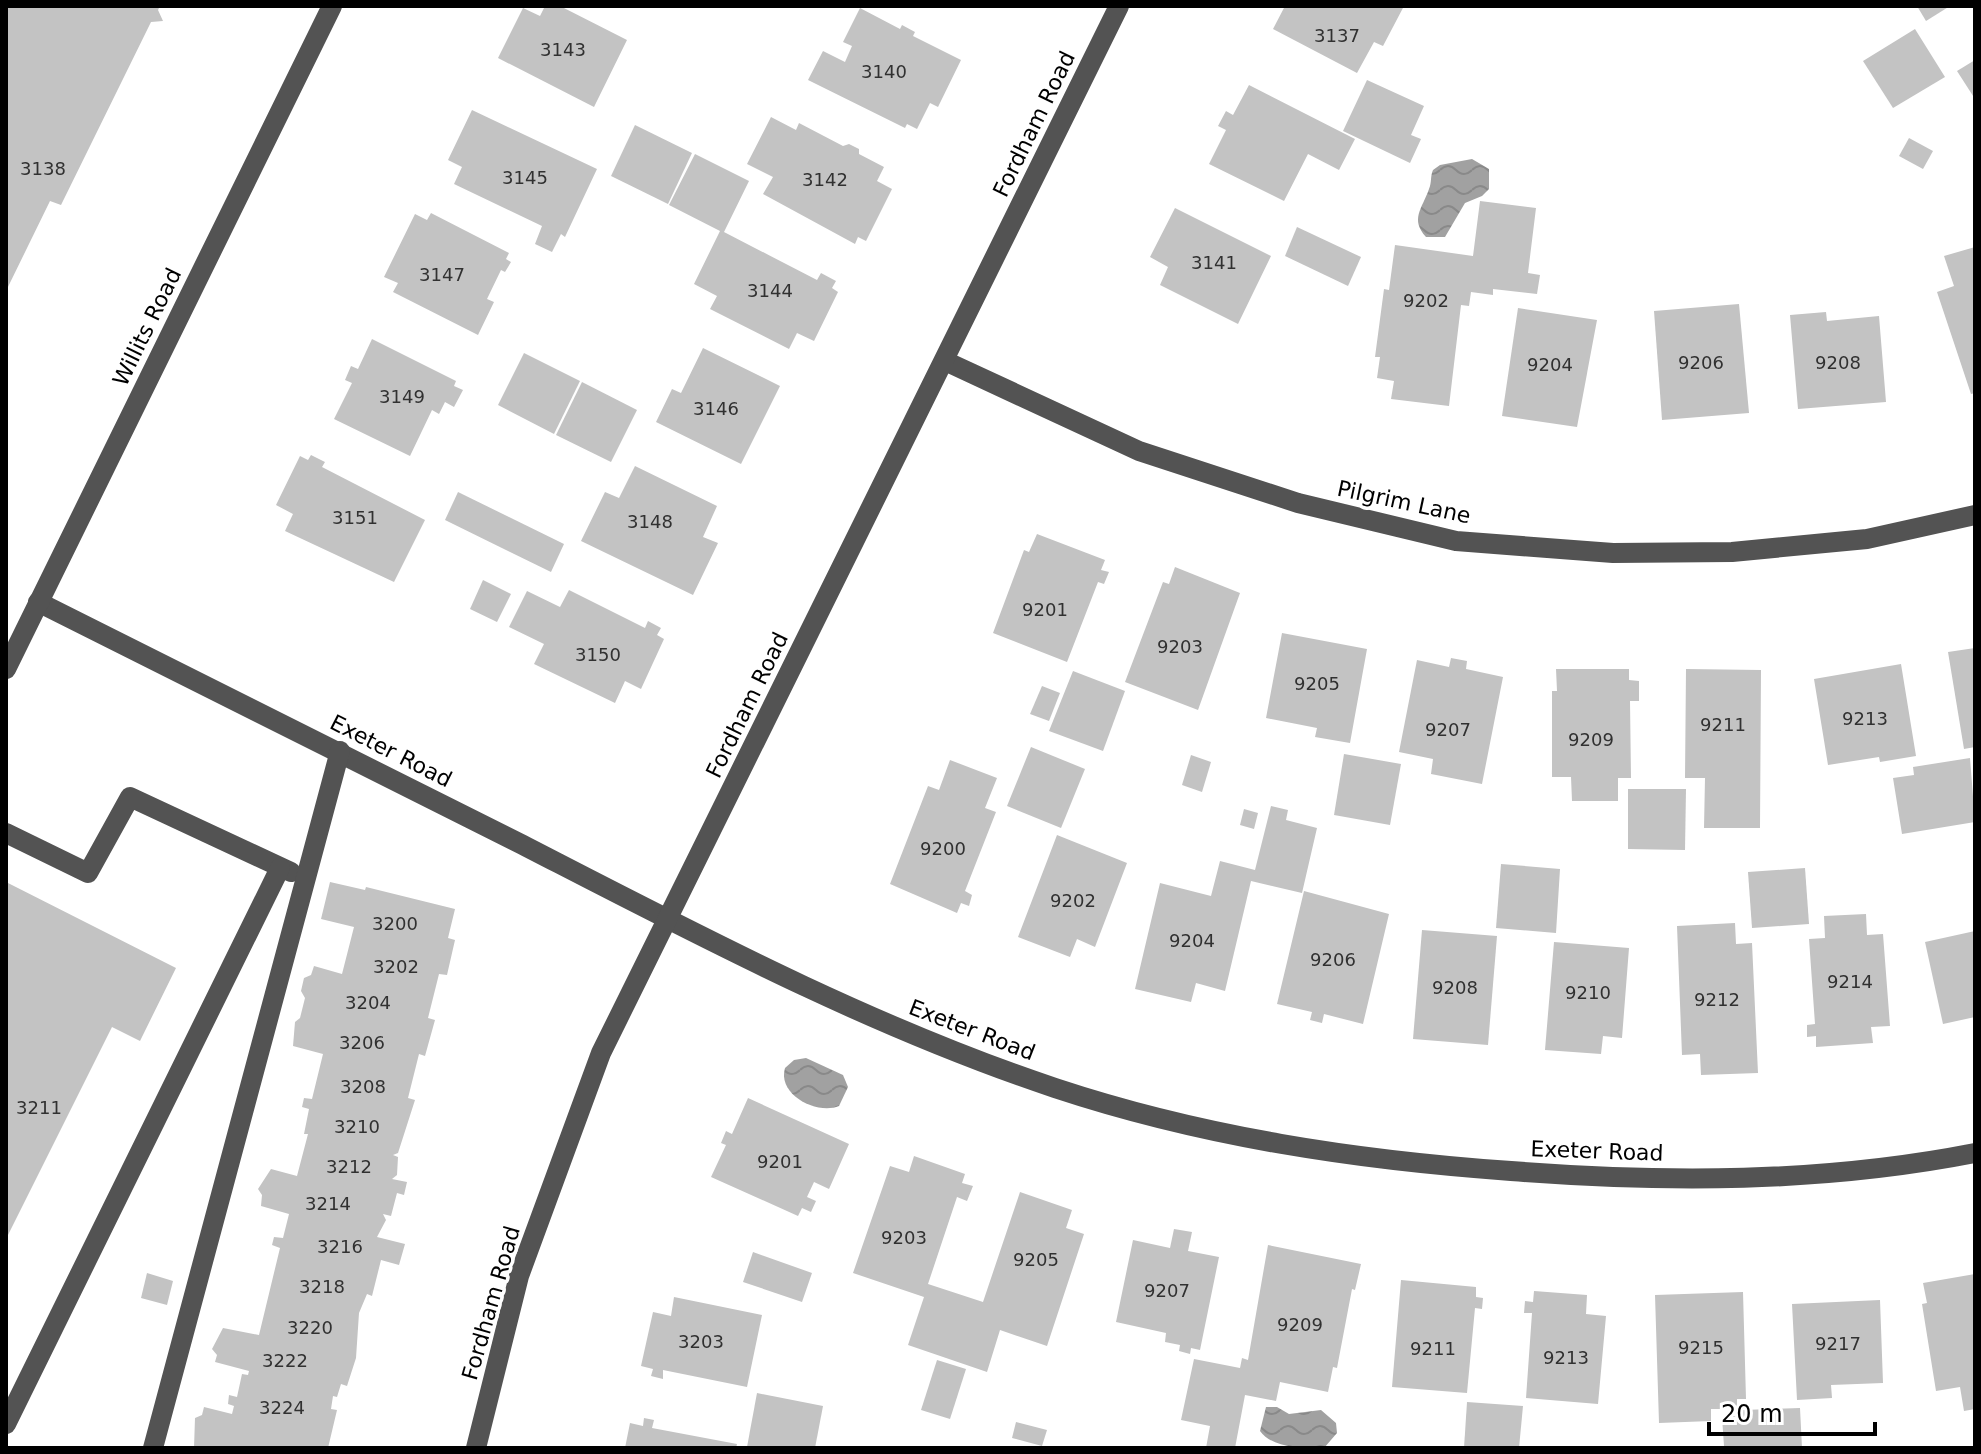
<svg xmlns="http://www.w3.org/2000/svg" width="1981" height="1454" viewBox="0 0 1981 1454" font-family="'DejaVu Sans',sans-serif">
<defs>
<pattern id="water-waves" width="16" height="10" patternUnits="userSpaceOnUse" patternTransform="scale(2)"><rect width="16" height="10" fill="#a1a1a1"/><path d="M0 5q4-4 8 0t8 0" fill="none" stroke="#898989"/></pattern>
</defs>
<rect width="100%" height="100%" fill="#fff"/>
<g fill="url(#water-waves)">
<path d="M1472,159L1489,169V189L1482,196L1465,203L1445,237H1426C1410,219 1422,209 1429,189C1432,182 1430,177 1433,170L1440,165Z"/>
<path d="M806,1058L843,1075L848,1087L839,1106C817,1115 777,1095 785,1068L794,1060Z"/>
<path d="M1266,1407H1277L1289,1414L1321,1410L1336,1423L1337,1433L1324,1448C1304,1448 1273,1449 1260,1431Z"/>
</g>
<g fill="#c3c3c3">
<path d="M6,6H160L158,10L163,21L151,22L61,205L50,201L6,291Z"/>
<path d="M545,6H560L627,40L594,107L498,58L523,8L540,16Z"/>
<path d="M1285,6H1404L1383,46L1374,42L1357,73L1273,29Z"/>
<path d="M1917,6H1950L1926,21Z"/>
<path d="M860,8L900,29L902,25L915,32L913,36L961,60L938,107L930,103L917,129L907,124L905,128L808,80L823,51L845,62L852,46L843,42Z"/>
<path d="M1915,29L1945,77L1893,108L1863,61Z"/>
<path d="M1975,60V99L1957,71Z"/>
<path d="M1367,80L1424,106L1411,135L1421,139L1410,163L1343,131Z"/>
<path d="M1249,85L1355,139L1339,170L1308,154L1284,201L1209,164L1226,130L1218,126L1226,111L1233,115Z"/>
<path d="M472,110L597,169L565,237L561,234L552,252L535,244L542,226L454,184L462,167L448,160Z"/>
<path d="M771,117L796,130L799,123L843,146L849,144L859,149V154L884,167L877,181L892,189L866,241L858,237L855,244L763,194L773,177L747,164Z"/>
<path d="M635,125L692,153L668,204L611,176Z"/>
<path d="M1909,138L1933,151L1923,169L1899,156Z"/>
<path d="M695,154L749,181L724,232L817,280L821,273L836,281L832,288L838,292L814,341L797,333L789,349L710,309L717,296L694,284L720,231L669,205Z"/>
<path d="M1480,201L1536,208L1528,273L1540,275L1537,294L1493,289V295L1471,292L1469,306L1461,305L1449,406L1391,399L1394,381L1377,378L1380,357H1375L1384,289L1389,290L1395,245L1473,256Z"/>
<path d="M1175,208L1271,256L1238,324L1160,285L1168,267L1150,257Z"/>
<path d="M431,213L509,253L506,259L511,262L505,272L501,270L487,299L494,302L478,335L393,292L398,283L384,277L415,214L427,220Z"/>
<path d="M1297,227L1361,257L1348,286L1285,256Z"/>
<path d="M1975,247V393L1971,394L1937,292L1954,286L1944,256Z"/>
<path d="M1739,304L1749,413L1662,420L1654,311Z"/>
<path d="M1518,308L1597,320L1577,427L1502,416Z"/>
<path d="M1826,312L1827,321L1879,316L1886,402L1798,409L1790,315Z"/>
<path d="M372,339L456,381L454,386L463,390L454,407L445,402L439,414L432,410L410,456L334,419L352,383L345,380L351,366L358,369Z"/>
<path d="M703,348L780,386L741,464L656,422L672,389L681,393Z"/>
<path d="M524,353L580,381L554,434L498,405Z"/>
<path d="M582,382L637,410L611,462L556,435Z"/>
<path d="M311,455L325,462L322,467L425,520L394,582L285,531L293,514L276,505L300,456L308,460Z"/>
<path d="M635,466L717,506L703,537L718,543L693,595L581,541L605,492L619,498Z"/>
<path d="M458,492L564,544L551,572L445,520Z"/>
<path d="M1037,534L1105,560L1101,570L1109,572L1104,584L1098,582L1067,662L993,633L1024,550L1029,552Z"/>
<path d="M1175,567L1240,593L1198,710L1125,682L1163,582L1169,584Z"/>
<path d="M483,580L511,594L497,622L470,609Z"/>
<path d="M569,590L645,628L648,621L661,628L657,635L664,639L641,689L625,681L615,703L534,664L544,644L509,627L527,591L560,607Z"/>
<path d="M1282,633L1367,649L1350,743L1315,737L1317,728L1266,718Z"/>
<path d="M1975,648V747L1964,749L1948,652Z"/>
<path d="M1451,658L1467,661L1466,669L1503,677L1482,784L1431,774L1433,759L1399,752L1417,660L1449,667Z"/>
<path d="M1901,664L1916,756L1880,762L1879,757L1828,765L1814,679Z"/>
<path d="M1556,669H1629V680L1639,681V701H1630L1631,778H1618V801H1572L1571,777H1552V691H1557Z"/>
<path d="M1686,669L1761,670L1760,828H1704L1705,778H1685Z"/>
<path d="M1073,671L1125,691L1103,751L1049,731Z"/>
<path d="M1042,686L1060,693L1049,721L1030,714Z"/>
<path d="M1031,747L1085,769L1061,828L1007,806Z"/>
<path d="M1344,754L1401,764L1390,825L1334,815Z"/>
<path d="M1191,755L1211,762L1202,792L1182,785Z"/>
<path d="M1970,758L1975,822L1902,834L1893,778L1914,775L1913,767Z"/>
<path d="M950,760L997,778L985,808L996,812L965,891L972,895L969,906L961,903L957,913L890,884L928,786L939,790Z"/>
<path d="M1628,789H1686L1685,850L1628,849Z"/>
<path d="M1271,806L1288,810L1286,820L1317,828L1302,893L1251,881L1225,991L1196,983L1191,1002L1135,989L1160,883L1211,896L1220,861L1255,870Z"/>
<path d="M1244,809L1258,813L1254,829L1240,825Z"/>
<path d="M1057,835L1127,863L1095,947L1077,939L1070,957L1018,937Z"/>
<path d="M1501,864L1560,869L1556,933L1496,928Z"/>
<path d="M1805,868L1809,924L1752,928L1748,872Z"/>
<path d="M6,882L176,968L140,1041L112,1027L6,1239Z"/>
<path d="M330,882L365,890L366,887L455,909L448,938L455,940L447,975L439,974L428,1018L435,1020L425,1056L419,1054L408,1098L415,1100L398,1153L393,1155L398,1157L397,1175L392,1179L407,1182L404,1195L397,1193L391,1216L383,1214L386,1220L377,1237L405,1244L399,1265L381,1260L372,1296L367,1294L359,1313L356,1358L347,1386L341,1384L337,1397L333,1396L331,1409L337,1410L328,1448H194L195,1418L202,1415L204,1407L232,1414L234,1406L228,1404L229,1395L237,1397L242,1374L248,1375L249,1371L215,1362L217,1355L212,1349L223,1328L259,1335L280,1248L272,1245L274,1237L283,1238L289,1214L261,1206L262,1195L258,1189L271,1169L297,1176L308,1134H304L309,1109L302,1107L304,1098L312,1099L323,1054L293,1046L295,1022L300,1018L305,998L301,991L304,978L311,975L314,966L342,974L354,927L321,919Z"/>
<path d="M1304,891L1389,914L1363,1024L1324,1014L1322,1023L1310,1020L1312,1012L1277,1004Z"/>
<path d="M1866,914L1867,935L1883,934L1890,1026L1871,1027L1873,1043L1816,1047V1036L1807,1037V1025L1815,1024L1809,939L1825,938L1824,916Z"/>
<path d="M1735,923L1736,944L1752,943L1758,1073L1701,1075L1700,1054L1682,1055L1677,926Z"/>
<path d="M1422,930L1497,936L1488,1045L1413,1039Z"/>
<path d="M1975,931V1017L1943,1024L1925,942Z"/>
<path d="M1554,942L1629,948L1622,1038L1603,1036L1601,1054L1545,1050Z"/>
<path d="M748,1098L849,1144L829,1189L814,1182L807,1197L816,1201L811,1212L802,1208L798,1216L711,1177L726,1145L721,1143L726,1131L732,1134Z"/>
<path d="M914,1156L965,1174L962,1183L973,1186L967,1201L957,1197L928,1284L983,1302L1020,1192L1072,1210L1066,1228L1084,1234L1047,1346L1000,1330L987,1372L908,1345L924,1297L853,1273L890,1166L909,1172Z"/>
<path d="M1174,1229L1192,1232L1188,1251L1219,1257L1200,1350L1191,1348L1190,1354L1179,1351L1180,1345L1165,1342L1166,1333L1116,1322L1133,1240L1170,1248Z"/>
<path d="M1268,1245L1361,1264L1355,1290L1352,1289L1337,1368L1333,1367L1328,1392L1280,1382L1276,1401L1245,1395L1235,1448H1206L1210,1426L1181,1420L1194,1359L1240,1368L1242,1358L1248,1360Z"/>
<path d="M753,1252L812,1273L802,1302L743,1282Z"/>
<path d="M147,1273L173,1281L167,1305L141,1298Z"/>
<path d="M1975,1274V1409L1964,1411L1960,1387L1936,1391L1922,1304L1927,1303L1923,1283Z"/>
<path d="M1401,1280L1476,1287V1297L1483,1298L1482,1309L1475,1308L1467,1393L1392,1387Z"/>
<path d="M1534,1291L1587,1295L1586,1314L1606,1316L1598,1404L1526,1398L1532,1313H1524L1525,1301L1533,1302Z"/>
<path d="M1743,1292L1746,1399H1737V1409H1711V1421L1659,1423L1655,1295Z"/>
<path d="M674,1297L762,1315L747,1387L663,1370V1379L651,1376L653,1369L641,1366L653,1312L671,1316Z"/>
<path d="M1880,1300L1883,1383L1831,1385L1832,1398L1797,1400L1792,1304Z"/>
<path d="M937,1360L966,1369L950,1419L921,1410Z"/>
<path d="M757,1393L823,1406L815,1448L747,1447Z"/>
<path d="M1467,1402L1523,1406L1519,1448H1464Z"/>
<path d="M1800,1408L1802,1448L1724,1446L1722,1417L1742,1416V1410Z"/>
<path d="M644,1418L654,1420L652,1428L737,1444L736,1448H625L630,1423L643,1426Z"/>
<path d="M1016,1422L1047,1430L1042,1446L1012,1438Z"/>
</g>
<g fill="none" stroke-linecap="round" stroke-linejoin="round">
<g stroke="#535353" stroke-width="20">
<path d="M945,361L1139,451L1298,503L1456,541L1613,553L1732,552L1867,539L1975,515"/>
<path d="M38,602C199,682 360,762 519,843C694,933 869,1026 1055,1088C1203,1137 1356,1160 1511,1171C1666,1183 1822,1183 1975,1153"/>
<path d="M6,669L332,6"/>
<path d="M6,833L88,873L130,797L291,872"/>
<path d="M6,1424L280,868"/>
<path d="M153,1448L340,751"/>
<path d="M476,1448L519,1276L601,1053L1119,6"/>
</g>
</g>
<g text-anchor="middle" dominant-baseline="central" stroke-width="7" stroke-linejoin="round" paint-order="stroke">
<g font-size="18" fill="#313131">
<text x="1337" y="35">3137</text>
<text x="563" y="49">3143</text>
<text x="884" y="71">3140</text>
<text x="43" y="168">3138</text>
<text x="525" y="177">3145</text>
<text x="825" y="179">3142</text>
<text x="1214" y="262">3141</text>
<text x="442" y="274">3147</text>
<text x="770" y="290">3144</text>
<text x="1426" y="300">9202</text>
<text x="1701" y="362">9206</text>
<text x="1838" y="362">9208</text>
<text x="1550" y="364">9204</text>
<text x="402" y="396">3149</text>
<text x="716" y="408">3146</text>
<text x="355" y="517">3151</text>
<text x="650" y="521">3148</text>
<text x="1045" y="609">9201</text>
<text x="1180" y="646">9203</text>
<text x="598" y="654">3150</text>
<text x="1317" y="683">9205</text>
<text x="1865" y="718">9213</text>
<text x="1723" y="724">9211</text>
<text x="1448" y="729">9207</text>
<text x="1591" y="739">9209</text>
<text x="943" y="848">9200</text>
<text x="1073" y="900">9202</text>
<text x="395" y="923">3200</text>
<text x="1192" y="940">9204</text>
<text x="1333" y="959">9206</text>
<text x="396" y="966">3202</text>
<text x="1850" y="981">9214</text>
<text x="1455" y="987">9208</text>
<text x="1588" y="992">9210</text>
<text x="1717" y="999">9212</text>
<text x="368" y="1002">3204</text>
<text x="362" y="1042">3206</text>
<text x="363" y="1086">3208</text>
<text x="39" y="1107">3211</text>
<text x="357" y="1126">3210</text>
<text x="780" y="1161">9201</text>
<text x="349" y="1166">3212</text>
<text x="328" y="1203">3214</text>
<text x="904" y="1237">9203</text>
<text x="340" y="1246">3216</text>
<text x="1036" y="1259">9205</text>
<text x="322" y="1286">3218</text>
<text x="1167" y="1290">9207</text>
<text x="1300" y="1324">9209</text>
<text x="310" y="1327">3220</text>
<text x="701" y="1341">3203</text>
<text x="1838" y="1343">9217</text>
<text x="1701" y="1347">9215</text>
<text x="1433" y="1348">9211</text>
<text x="1566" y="1357">9213</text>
<text x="285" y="1360">3222</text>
<text x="282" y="1407">3224</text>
</g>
<g font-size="22" fill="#000" stroke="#fff">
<text transform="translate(1034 124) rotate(-64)">Fordham Road</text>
<text transform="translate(147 327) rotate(-64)">Willits Road</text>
<text transform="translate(1404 502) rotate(12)">Pilgrim Lane</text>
<text transform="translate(747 705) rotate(-64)">Fordham Road</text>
<text transform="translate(391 751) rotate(27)">Exeter Road</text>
<text transform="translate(972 1030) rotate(21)">Exeter Road</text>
<text transform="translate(1597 1151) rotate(2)">Exeter Road</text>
<text transform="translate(491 1303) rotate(-74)">Fordham Road</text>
</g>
</g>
<rect width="1981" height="1454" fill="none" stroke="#000000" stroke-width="16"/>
<path d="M1709 1422v12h166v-12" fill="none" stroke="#000000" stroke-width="4"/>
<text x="1721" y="1422" font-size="24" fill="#000000" stroke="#ffffff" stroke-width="6" paint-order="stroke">20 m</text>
</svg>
